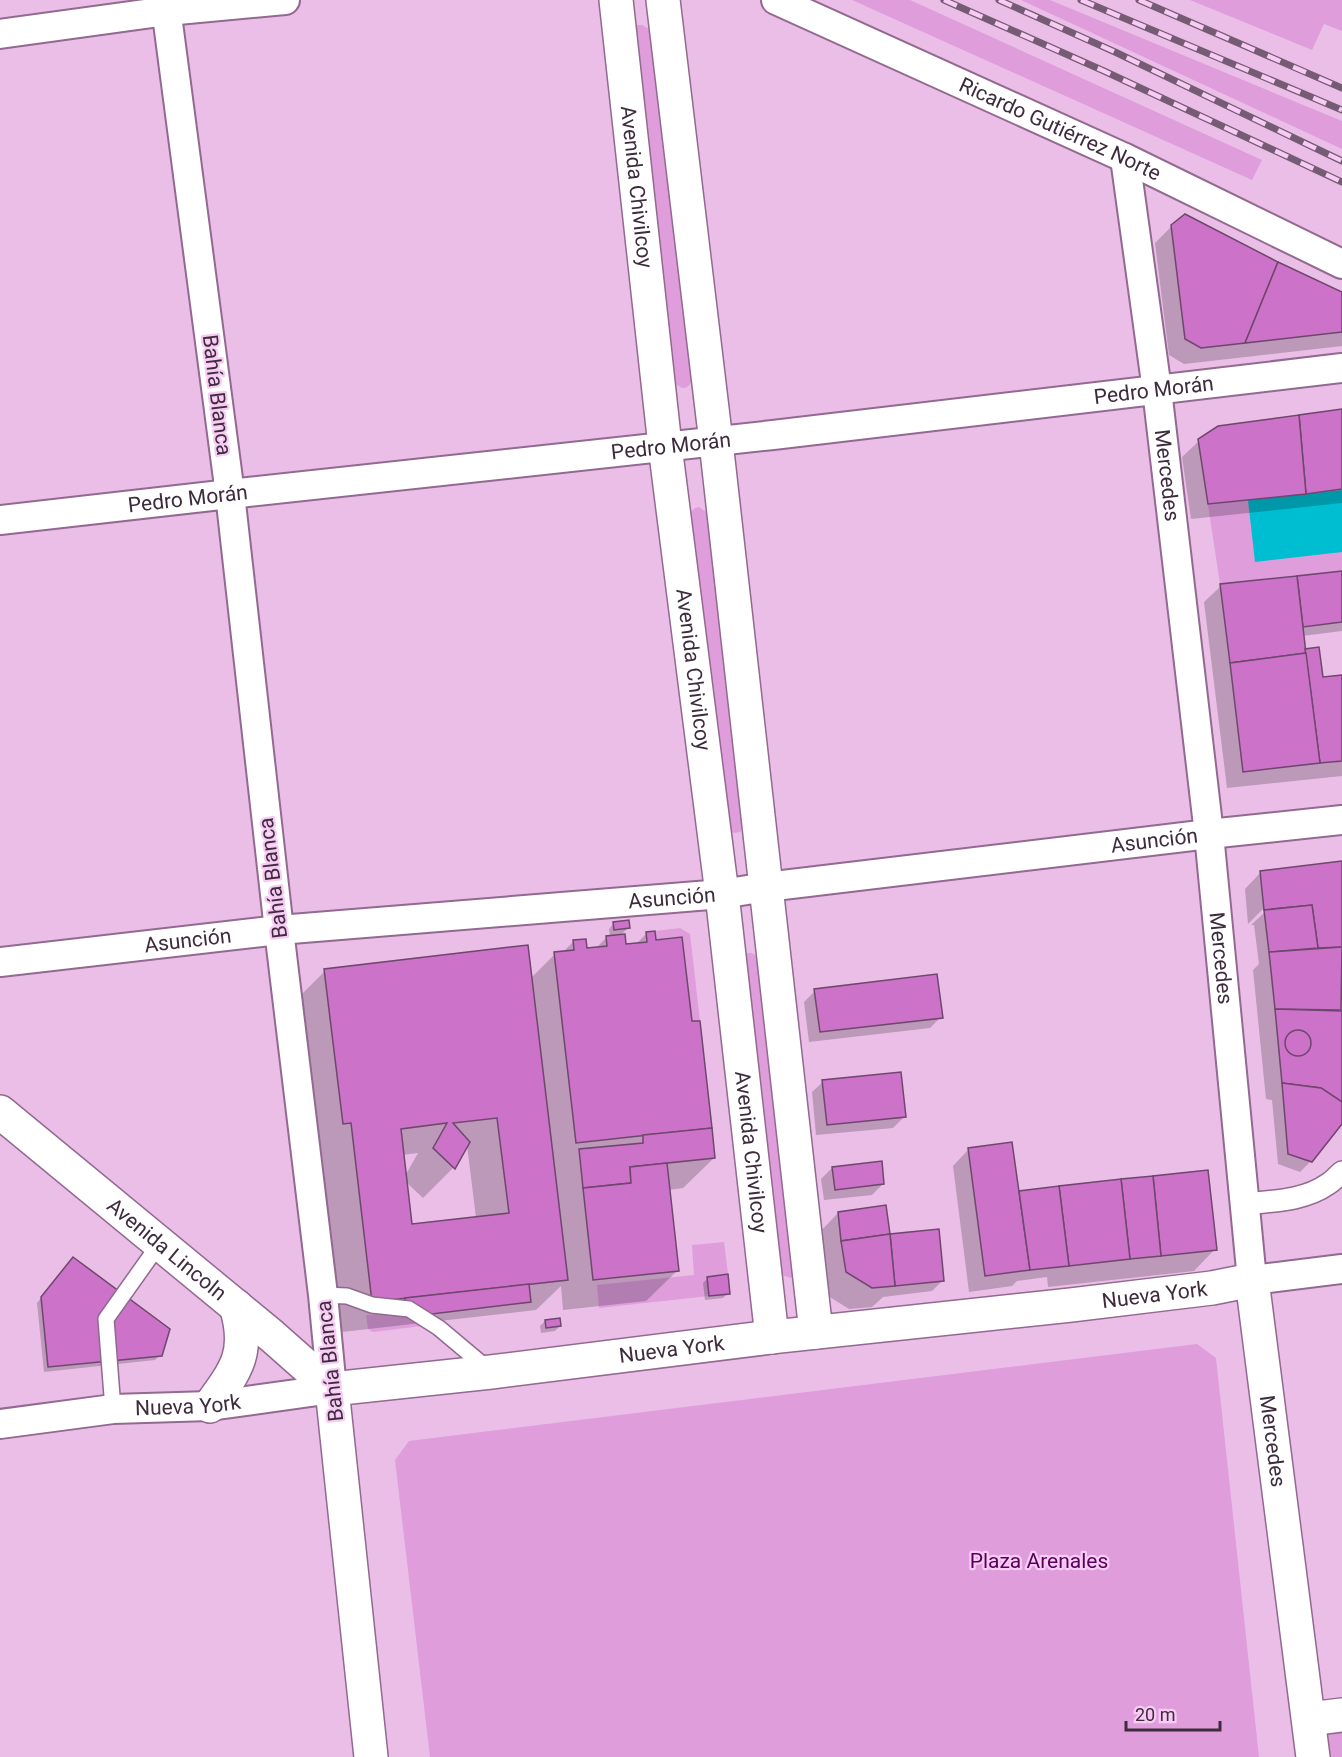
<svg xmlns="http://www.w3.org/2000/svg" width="1342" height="1757" viewBox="0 0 1342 1757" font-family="Roboto,sans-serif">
<rect width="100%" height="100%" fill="#ebbee8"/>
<g fill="#df9ddc">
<path d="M852,0H910L1262,160L1252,180Z"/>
<path d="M1021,0H1050L1342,121V149Z"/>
<path d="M1190,0H1342V31L1324,24L1312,50Z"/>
<path d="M637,25H642L649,29L650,37L692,380C690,385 688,388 682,388L674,383L635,28Z"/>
<path d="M1342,409V571L1220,584L1198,439L1218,426Z"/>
<path d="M699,507L706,512L708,519L744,824L740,832L734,833L728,830L690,513L695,508Z"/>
<path d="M680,928L690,934L700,1021H692L682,937L656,940L655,931Z"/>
<path d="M747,953H752L758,957L795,1274L791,1278L781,1275L745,956Z"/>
<path d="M724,1242L728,1274L707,1277L709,1296L599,1308L597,1285L694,1275L692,1245Z"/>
<path d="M366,1315C391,1314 407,1316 430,1325L373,1332L368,1329Z"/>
<path d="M1197,1344L1216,1358L1259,1757H430L395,1460L409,1441Z"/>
<path d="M1342,1715V1757H1313L1310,1732Z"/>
</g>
<path fill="#00bed2" d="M1342,490V552L1255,562L1248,500Z"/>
<g fill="#0003" fill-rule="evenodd">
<path d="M1172,226L1342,294V346L1184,364L1169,355L1155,243Z"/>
<path d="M1342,410V503L1191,519L1182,457L1199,441Z"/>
<path d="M1342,572V631L1302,636L1304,650L1322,679L1342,677V776L1227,788L1204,602L1221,586Z"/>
<path d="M1342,863V1121L1311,1161L1300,1172L1278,1164L1272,1100L1266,1099L1253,970L1259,964L1254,925H1251L1266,911V906L1248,924L1245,889L1261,872Z"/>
<path d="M614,923L628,928L620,936L624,945L636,944L647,933L654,942L691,1023L714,1158L683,1188L668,1190L677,1271L646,1301L563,1310L561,1286L536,1310L342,1332L321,1152L313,1153L295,1001L325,971L531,978L555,954L562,953L573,942L586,950L595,949L607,937H610L609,929ZM467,1145L476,1218L411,1226L406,1182L423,1198L453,1168ZM418,1153L405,1176L402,1155Z"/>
<path d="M815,991L941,1017L930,1028L809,1042L804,1002Z"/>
<path d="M823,1082L904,1117L893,1128L816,1135L812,1092Z"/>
<path d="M969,1149L1018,1194L1020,1192L1215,1249L1194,1271L1048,1287L1047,1277L1017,1281L1012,1286L969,1292L953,1166Z"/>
<path d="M832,1168L883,1184L872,1195L824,1200L821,1179Z"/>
<path d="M838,1213L888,1238L943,1280L932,1291L883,1297L872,1307L849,1309L825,1294L817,1235Z"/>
<path d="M69,1264L160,1355L155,1360L44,1372L37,1303Z"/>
<path d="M708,1278L728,1293L723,1298L705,1300L703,1283Z"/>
<path d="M545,1321L560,1326L555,1331L541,1333L540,1326Z"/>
</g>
<g fill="#cc72c9" stroke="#6e476c" stroke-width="1.5" fill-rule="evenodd">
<path d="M1185,214L1278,262L1245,343L1201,348L1185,339L1171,225Z"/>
<path d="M1278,262L1342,292V332L1245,343Z"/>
<path d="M1342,409V489L1306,494L1299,415Z"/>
<path d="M1299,415L1306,494L1208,504L1198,439L1218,426Z"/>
<path d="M1342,571V622L1303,627L1297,576Z"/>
<path d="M1297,576L1306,653L1230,663L1220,584Z"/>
<path d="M1319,647L1323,677L1342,675V761L1320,763L1305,649Z"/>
<path d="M1306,653L1320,763L1243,772L1230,663Z"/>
<path d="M1342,861V947L1318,948L1312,905L1264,910L1260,871Z"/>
<path d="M1312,905L1318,948L1269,952L1264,910Z"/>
<path d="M629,920L630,928L614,930L613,922Z"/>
<path d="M655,931L656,940L682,937L692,1021H700L712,1128L576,1143L554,952L574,950L573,940L586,939L587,948L607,946L606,936L625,934L626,944L647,942L646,932Z"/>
<path d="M528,945L568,1280L372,1302L351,1123L343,1124L324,969ZM497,1118L509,1213L412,1224L401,1129L447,1123L433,1148L455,1169L470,1142L453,1123Z"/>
<path d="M1342,947L1341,1010L1275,1009L1269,952Z"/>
<path d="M937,974L943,1018L820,1032L814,989Z"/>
<path d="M1275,1009L1342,1011V1102L1321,1088L1282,1083Z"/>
<circle cx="1298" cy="1043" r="13"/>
<path d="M901,1072L906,1117L827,1125L822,1080Z"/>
<path d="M1282,1083L1321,1088L1342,1102V1124L1312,1162L1288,1154Z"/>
<path d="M712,1128L715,1158L630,1167L631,1183L583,1188L579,1149L643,1143V1135Z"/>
<path d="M1012,1142L1030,1270L985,1276L968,1148Z"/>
<path d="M882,1161L884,1184L835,1190L832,1167Z"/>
<path d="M667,1163L679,1271L593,1280L583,1188L631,1183L630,1167Z"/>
<path d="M1208,1170L1217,1250L1161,1256L1153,1176Z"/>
<path d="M1153,1176L1161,1256L1130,1259L1121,1179Z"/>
<path d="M1121,1179L1130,1259L1069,1266L1059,1186Z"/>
<path d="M1059,1186L1069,1266L1030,1270L1019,1191Z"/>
<path d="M886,1205L890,1234L841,1241L838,1212Z"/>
<path d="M939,1229L944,1281L895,1286L890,1234Z"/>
<path d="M890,1234L895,1286L872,1288L846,1272L841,1241Z"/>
<path d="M73,1257L170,1329L162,1356L48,1367L41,1297Z"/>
<path d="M728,1274L730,1294L709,1296L707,1277Z"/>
<path d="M529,1284L531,1302L407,1317L405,1298Z"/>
<path d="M560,1318L561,1326L546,1328L545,1320Z"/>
</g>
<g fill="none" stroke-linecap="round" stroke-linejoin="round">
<g stroke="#92698f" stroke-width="18">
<g id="service">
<path d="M323,1295L347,1296L372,1305L409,1309L439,1328L489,1370"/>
<path d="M113,1409L106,1319L160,1243"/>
</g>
</g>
<g stroke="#92698f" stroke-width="24">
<path id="pedestrian" d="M1244,1204C1272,1201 1304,1201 1328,1184C1333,1181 1337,1176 1342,1172"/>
</g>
<g stroke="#92698f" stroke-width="32">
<g id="minor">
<path id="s1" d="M776,0L1125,158L1342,264"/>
<path d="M0,34L167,11L285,0"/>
<path id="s2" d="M1125,158L1157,390L1209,834L1252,1280L1342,1269"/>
<path id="s3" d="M0,520L230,494L773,435L1342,368"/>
<path id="s4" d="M0,962L279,930L722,894L766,887L1209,834L1342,820"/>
<path id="s5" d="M0,1424L113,1409L210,1406L332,1389L323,1295L279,930L230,494L165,0"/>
</g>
</g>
<g stroke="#92698f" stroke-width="36">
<g id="tertiary">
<path id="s6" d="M616,0L665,446L722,894L772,1337"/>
<path d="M663,0L716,442L816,1332"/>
<path id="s7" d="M0,1112L272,1336L332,1389"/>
<path id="s8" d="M332,1389L491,1372L772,1337L1071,1305L1212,1288L1252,1280L1313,1757"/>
<path d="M332,1389L371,1757"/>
<path d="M210,1406C237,1369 250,1352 236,1306"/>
<path d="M1309,1719L1342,1715"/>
</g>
</g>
<use href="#service" stroke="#fff" stroke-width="15"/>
<use href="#pedestrian" stroke="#fff" stroke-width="21"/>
<use href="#minor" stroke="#fff" stroke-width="28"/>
<use href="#tertiary" stroke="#fff" stroke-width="33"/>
<g stroke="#755b74" stroke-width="7">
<g id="rail">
<path d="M944,0L1104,71L1342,182"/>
<path d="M999,0L1115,52L1342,161"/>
<path d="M1081,0L1342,110"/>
<path d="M1139,0L1342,88"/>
</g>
</g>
<use href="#rail" stroke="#f8cbf5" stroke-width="4.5" stroke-dasharray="14" stroke-linecap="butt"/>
</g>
<g text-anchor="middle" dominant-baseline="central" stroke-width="4.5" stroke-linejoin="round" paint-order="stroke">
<g font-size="21" fill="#3e2c3d" stroke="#f8cbf5">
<text stroke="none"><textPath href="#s1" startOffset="312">Ricardo Gutiérrez Norte</textPath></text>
<text stroke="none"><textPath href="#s6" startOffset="188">Avenida Chivilcoy</textPath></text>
<text stroke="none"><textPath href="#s3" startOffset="1161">Pedro Morán</textPath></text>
<text transform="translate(217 395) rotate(83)">Bahía Blanca</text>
<text stroke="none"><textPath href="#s3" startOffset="675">Pedro Morán</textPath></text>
<text stroke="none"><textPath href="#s2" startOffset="320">Mercedes</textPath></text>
<text stroke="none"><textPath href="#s3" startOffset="189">Pedro Morán</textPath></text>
<text stroke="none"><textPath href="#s6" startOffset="674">Avenida Chivilcoy</textPath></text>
<text stroke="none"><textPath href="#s4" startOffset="1161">Asunción</textPath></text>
<text transform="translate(273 878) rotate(-97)">Bahía Blanca</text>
<text stroke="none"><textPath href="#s4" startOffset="675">Asunción</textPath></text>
<text stroke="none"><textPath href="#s4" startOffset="189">Asunción</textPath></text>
<text stroke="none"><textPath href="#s2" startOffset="806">Mercedes</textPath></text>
<text stroke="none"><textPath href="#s6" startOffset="1160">Avenida Chivilcoy</textPath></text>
<text stroke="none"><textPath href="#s7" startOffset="216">Avenida Lincoln</textPath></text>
<text stroke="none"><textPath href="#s8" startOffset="828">Nueva York</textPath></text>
<text stroke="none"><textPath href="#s8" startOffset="342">Nueva York</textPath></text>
<text transform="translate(330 1361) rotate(-96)">Bahía Blanca</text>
<text stroke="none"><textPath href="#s5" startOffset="189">Nueva York</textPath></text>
<text stroke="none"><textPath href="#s8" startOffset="1089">Mercedes</textPath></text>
</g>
<g font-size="21" fill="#570057" stroke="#f8cbf5">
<text x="1039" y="1561">Plaza Arenales</text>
</g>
</g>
<path d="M1126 1721v9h94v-9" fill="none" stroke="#3e2c3d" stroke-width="3"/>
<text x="1135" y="1721" font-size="18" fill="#3e2c3d" stroke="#f8cbf5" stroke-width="4.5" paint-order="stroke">20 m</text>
</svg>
